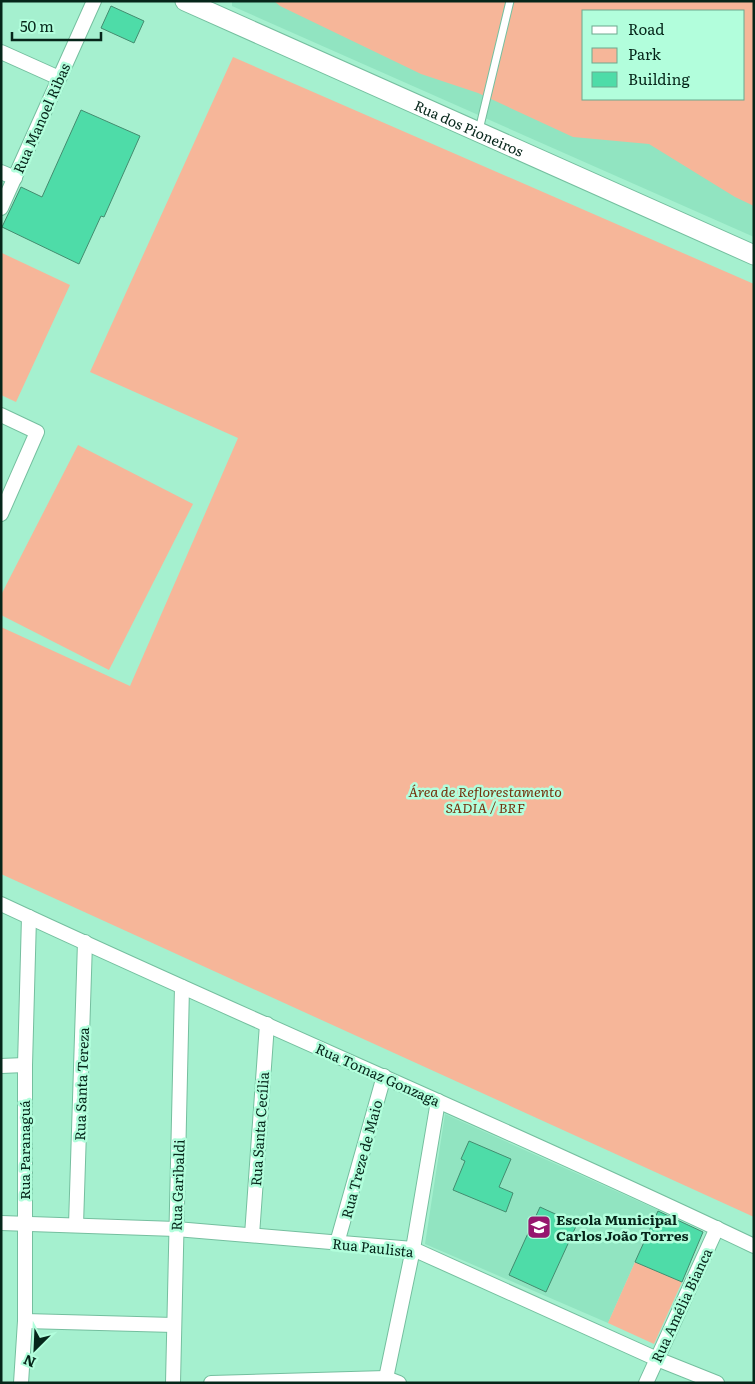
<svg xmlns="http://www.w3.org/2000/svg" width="755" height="1384" viewBox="0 0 755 1384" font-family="Literata,serif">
<rect width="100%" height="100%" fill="#a5f0cf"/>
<g fill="#91e4c1" fill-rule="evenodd">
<path d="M232,1H754V237L232,6ZM584,11H744V99H584Z"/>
<path d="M445,1114L658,1210L608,1323L425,1244Z"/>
</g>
<g fill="#f6b699" fill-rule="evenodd">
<path d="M274,1H754V206L735,197L649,144L573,137L478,93L421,74L280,6ZM584,11H744V99H584Z"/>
<path d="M233,57L754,284V1217L1,874V627L130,686L238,438L90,372Z"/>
<path d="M2,253L70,285L16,402L1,395Z"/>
<path d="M78,445L193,504L109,670L1,615V595Z"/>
<path d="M635,1262L682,1282L654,1344L608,1323Z"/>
</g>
<g fill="#4edca8" stroke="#438c6f">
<path d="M111,6L144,21L134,43L101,28Z"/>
<path d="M81,110L140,136L104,217L101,216L79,264L2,227L21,187L42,197Z"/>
<path d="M469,1141L511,1159L499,1187L513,1193L506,1212L453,1190L465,1161L461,1159Z"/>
<path d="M540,1207L577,1224L546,1292L509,1275Z"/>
<path d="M658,1211L703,1232L682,1282L635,1262Z"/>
</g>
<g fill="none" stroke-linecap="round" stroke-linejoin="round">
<g stroke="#75bf9f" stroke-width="9">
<path id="service" d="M479,130L510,1"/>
</g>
<g stroke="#75bf9f" stroke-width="16">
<g id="minor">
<path d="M1,52L59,78"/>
<path d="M1,172L15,178"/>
<path d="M1,208L94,1"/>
<path d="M1,415L37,432L1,514"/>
<path d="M1,904C251,1021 505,1127 754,1246"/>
<path d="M1,1066L25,1065"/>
<path d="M1,1223L176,1229L413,1249L657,1359L717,1383"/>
<path d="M76,1225L85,942"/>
<path d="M252,1235L267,1024"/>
<path d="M337,1243L384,1076"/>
<path d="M25,1321L174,1325"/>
<path d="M21,1383L25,1321V1065L29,917"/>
<path d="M173,1383L182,987"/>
<path d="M211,1383L386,1378L399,1383"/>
<path d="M385,1383L413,1249L438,1101"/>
<path d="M646,1383L717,1228"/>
</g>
</g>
<g stroke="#75bf9f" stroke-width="21">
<g id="secondary">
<path id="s1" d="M185,1L754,255"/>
</g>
</g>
<use href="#service" stroke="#fff" stroke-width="7"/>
<use href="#minor" stroke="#fff" stroke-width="14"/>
<use href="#secondary" stroke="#fff" stroke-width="19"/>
</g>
<defs>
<g id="school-square" transform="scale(1.25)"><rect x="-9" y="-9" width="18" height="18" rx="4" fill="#96166e" stroke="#b2fedc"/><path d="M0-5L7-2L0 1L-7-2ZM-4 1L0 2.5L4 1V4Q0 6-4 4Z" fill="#fff"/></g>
</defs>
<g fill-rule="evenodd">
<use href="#school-square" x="539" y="1227"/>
</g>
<g text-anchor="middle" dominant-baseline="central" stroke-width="5" stroke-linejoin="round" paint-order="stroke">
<g font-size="14" fill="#06261a" stroke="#b2fedc">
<text transform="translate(41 118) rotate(-66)">Rua Manoel Ribas</text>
<text stroke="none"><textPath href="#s1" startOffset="311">Rua dos Pioneiros</textPath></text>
<text transform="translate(378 1074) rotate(24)">Rua Tomaz Gonzaga</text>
<text transform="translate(81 1084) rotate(-88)">Rua Santa Tereza</text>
<text transform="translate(259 1129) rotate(-86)">Rua Santa Cecília</text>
<text transform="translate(24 1150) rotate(-90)">Rua Paranaguá</text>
<text transform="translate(361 1159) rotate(-75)">Rua Treze de Maio</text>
<text transform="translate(177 1185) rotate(-88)">Rua Garibaldi</text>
<text transform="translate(373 1247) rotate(6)">Rua Paulista</text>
<text transform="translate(681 1305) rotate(-65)">Rua Amélia Bianca</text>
</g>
<g font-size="14" font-style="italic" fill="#74320e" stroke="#b2fedc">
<text x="485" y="791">Área de Reflorestamento<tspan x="485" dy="16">SADIA / BRF</tspan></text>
</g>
<g font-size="14" font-weight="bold" fill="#06261a" stroke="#b2fedc" text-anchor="start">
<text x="556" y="1219">Escola Municipal<tspan x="556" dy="16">Carlos João Torres</tspan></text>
</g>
</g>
<rect width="755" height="1384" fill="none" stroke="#06261a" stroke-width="5"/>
<rect x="582" y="10" width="162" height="90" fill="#b2fedc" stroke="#6da88e"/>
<rect x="592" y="26" width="25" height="8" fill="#ffffff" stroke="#6da88e"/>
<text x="628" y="35" font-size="15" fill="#06261a">Road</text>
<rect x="592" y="48" width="25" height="15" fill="#f6b699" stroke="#6da88e"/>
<text x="628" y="60" font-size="15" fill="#06261a">Park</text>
<rect x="592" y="72" width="25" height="15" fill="#4edca8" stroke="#6da88e"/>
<text x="628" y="85" font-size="15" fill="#06261a">Building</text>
<g transform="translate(35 1349) rotate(204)" stroke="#b2fedc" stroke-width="4" paint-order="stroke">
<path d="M0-4L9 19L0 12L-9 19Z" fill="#06261a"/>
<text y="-8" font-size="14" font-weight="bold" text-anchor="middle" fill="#06261a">N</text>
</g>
<path d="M12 32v8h89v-8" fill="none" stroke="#06261a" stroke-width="2.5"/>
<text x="20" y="32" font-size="15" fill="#06261a" stroke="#b2fedc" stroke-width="4" paint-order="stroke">50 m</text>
</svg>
